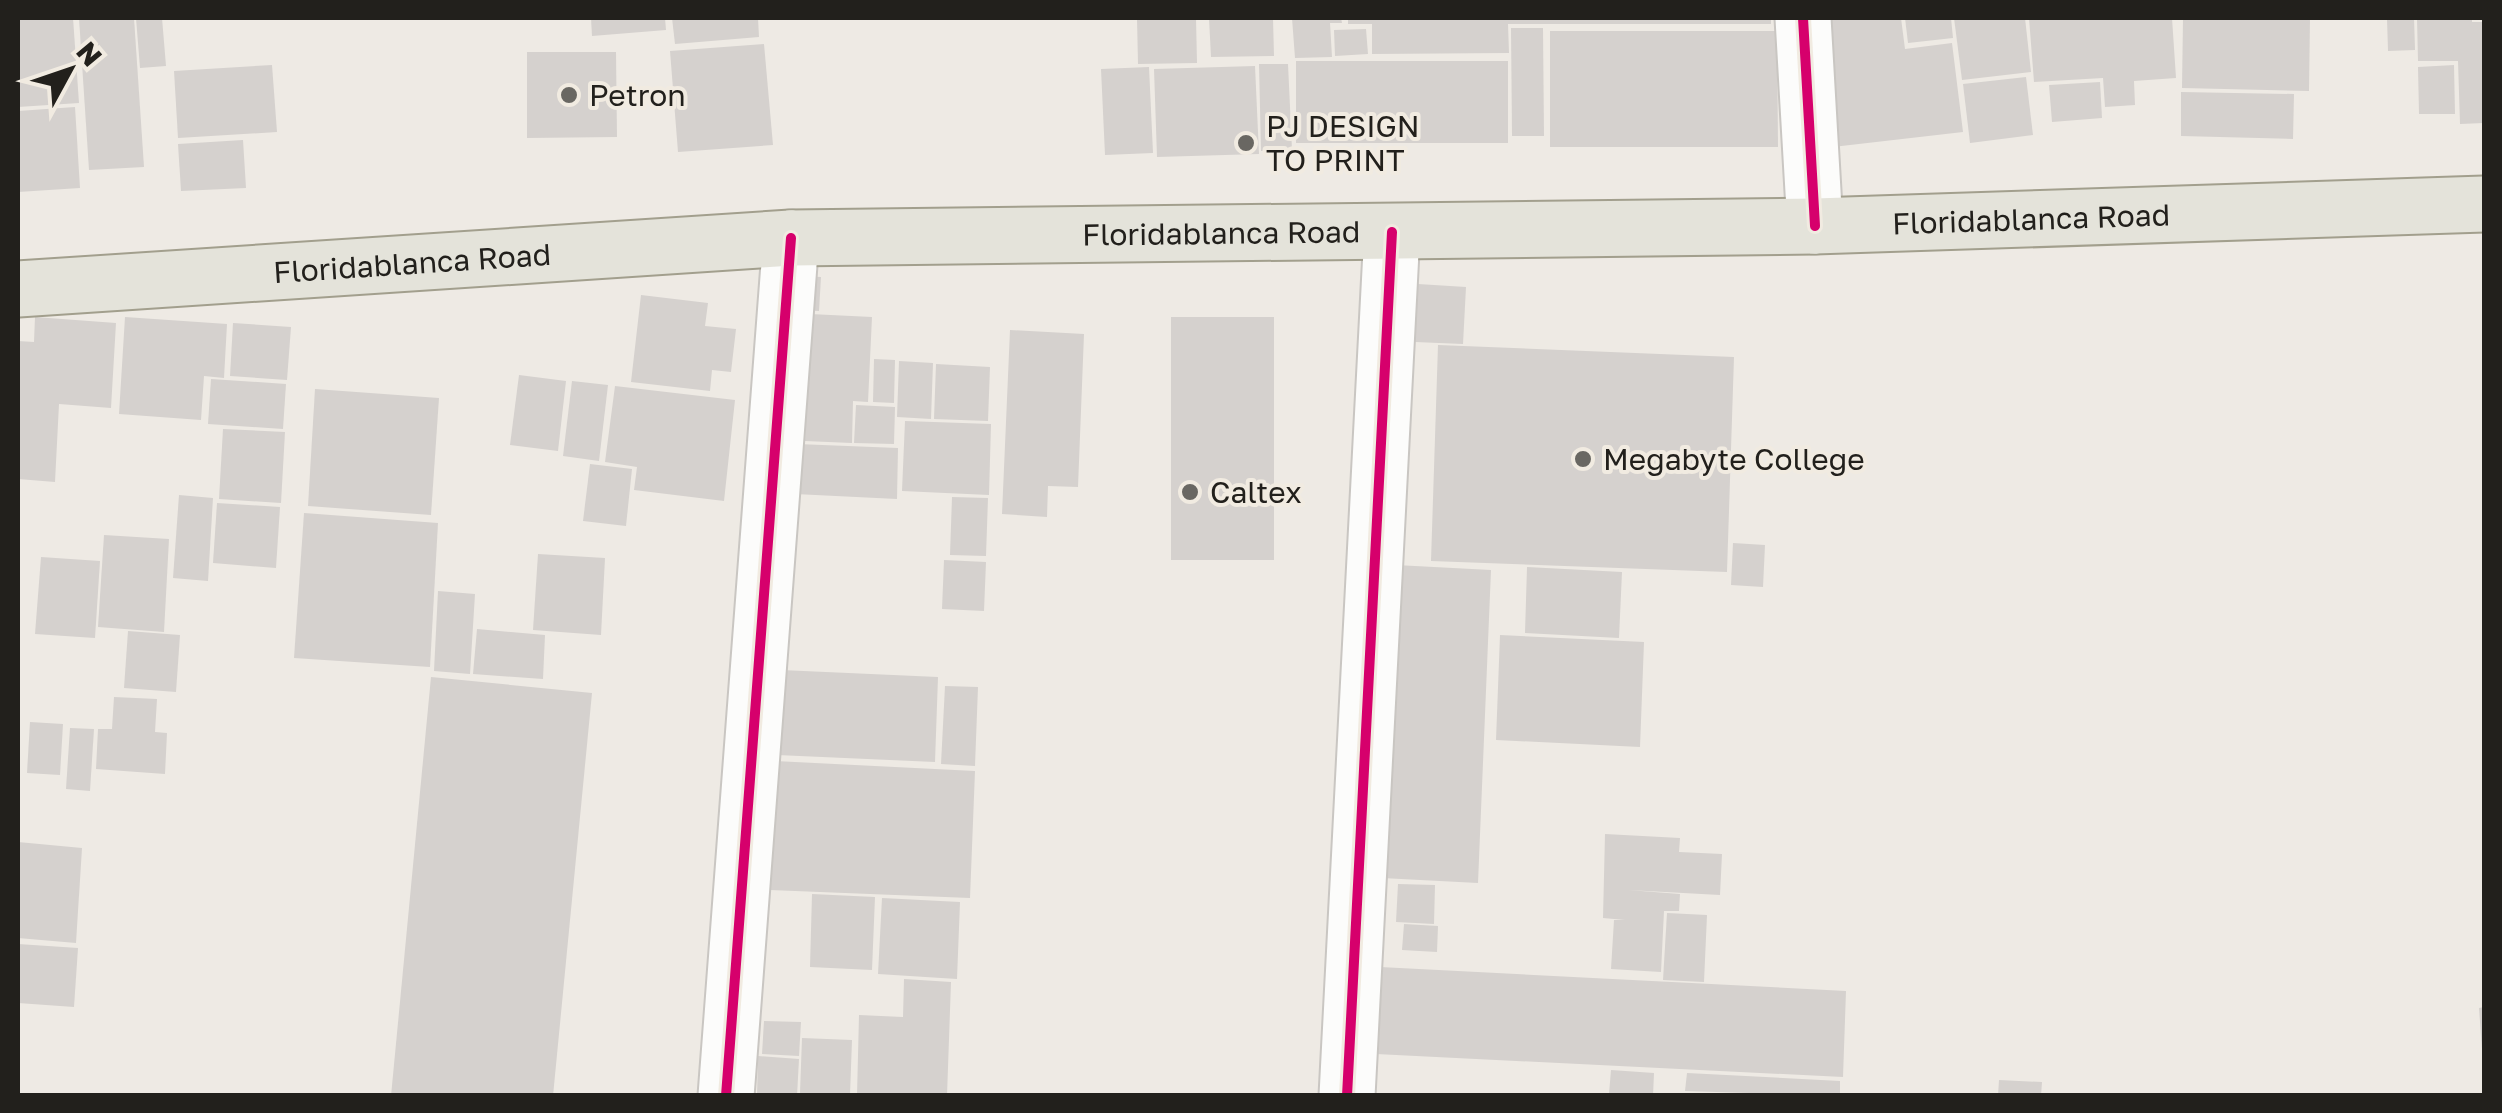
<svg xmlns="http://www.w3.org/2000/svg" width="2502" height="1113" viewBox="0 0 2502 1113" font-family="'Golos Text',sans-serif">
<rect width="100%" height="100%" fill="#eeeae4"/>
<g fill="#d5d1ce">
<path d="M18,18H73L79,103L18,107Z"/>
<path d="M79,18H134L144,167L89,170Z"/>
<path d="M136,18H162L166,66L140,68Z"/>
<path d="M591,18H665L666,30L592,36Z"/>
<path d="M672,18H758L759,37L675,44Z"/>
<path d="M1137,18H1196L1197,63L1138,64Z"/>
<path d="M1209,18H1273L1274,56L1211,57Z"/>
<path d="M1292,18H1341L1342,23H1330L1332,57L1295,58Z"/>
<path d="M1348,18H1771V24H1508L1509,53L1372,54V24H1348Z"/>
<path d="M1808,18H1901L1905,49L1952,43L1963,132L1824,148Z"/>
<path d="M1905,18H1951L1953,38L1908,43Z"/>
<path d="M1954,18H2025L2031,72L1962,80Z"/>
<path d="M2029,18H2172L2176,78L2134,81L2135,105L2105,107L2103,78L2034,82Z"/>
<path d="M2183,18H2310L2309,91L2182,88Z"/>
<path d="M2387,18H2414L2415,50L2388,51Z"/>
<path d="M2417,18H2472V22H2484V123L2460,124L2458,61H2418Z"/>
<path d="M1511,28H1543L1544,136H1512Z"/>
<path d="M1366,29L1368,54L1335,56L1334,30Z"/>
<path d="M1550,31H1777L1778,147H1550Z"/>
<path d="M764,44L773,145L678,152L670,51Z"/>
<path d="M527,52H616L617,137L527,138Z"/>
<rect x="1296" y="61" width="212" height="82"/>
<path d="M1259,64H1288L1292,150L1261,151Z"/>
<path d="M272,65L277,132L178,138L174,71Z"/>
<path d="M2454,65L2455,114H2419L2418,67Z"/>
<path d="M1255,66L1259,154L1157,157L1154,69Z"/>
<path d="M1149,67L1153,153L1105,155L1101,69Z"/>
<path d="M2026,77L2033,135L1970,143L1963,84Z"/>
<path d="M2100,82L2102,118L2052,122L2049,85Z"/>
<path d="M2181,92L2294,94L2293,139L2181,136Z"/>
<path d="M75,107L80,188L18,192V111Z"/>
<path d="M243,140L246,188L181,191L178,144Z"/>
<path d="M803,276L821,277L819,311L801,310Z"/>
<path d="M1418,284L1466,287L1463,344L1415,342Z"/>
<path d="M641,295L708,303L705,326L736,329L731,372L712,370L710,391L631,382Z"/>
<path d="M810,314L872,317L868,402L853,401L852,443L805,441Z"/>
<path d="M35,317L116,323L111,408L59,404L55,482L18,479V341L34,342Z"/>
<path d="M125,317L227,324L224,378L204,376L201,420L119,414Z"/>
<rect x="1171" y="317" width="103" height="243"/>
<path d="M233,323L291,327L287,380L230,376Z"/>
<path d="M1010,330L1084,334L1078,487L1048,486L1047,517L1002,514Z"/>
<path d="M1438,345L1734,357L1727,572L1431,561Z"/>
<path d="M874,359L895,360L894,403L873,402Z"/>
<path d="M899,361L933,363L931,419L897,417Z"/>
<path d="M936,364L990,367L988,421L934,419Z"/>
<path d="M519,375L566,381L558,451L510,445Z"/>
<path d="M211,379L286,384L283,429L208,424Z"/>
<path d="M572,381L608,385L599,461L563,456Z"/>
<path d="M615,386L735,400L724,501L634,490L637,467L605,462Z"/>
<path d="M315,389L439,398L431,515L308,506Z"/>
<path d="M856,405L895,407L894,444L854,443Z"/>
<path d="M905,421L991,424L989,495L902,491Z"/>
<path d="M223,429L285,432L281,503L219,499Z"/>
<path d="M797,444L898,448L897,499L795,494Z"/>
<path d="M590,464L632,469L626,526L583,521Z"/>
<path d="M179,495L213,498L208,581L173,578Z"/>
<path d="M952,497L988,498L986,556L950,555Z"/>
<path d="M217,503L280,507L276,568L213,563Z"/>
<path d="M304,513L438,523L430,667L294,658Z"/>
<path d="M104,535L169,539L164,632L98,627Z"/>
<path d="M1733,543L1765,545L1763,587L1731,585Z"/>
<path d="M538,554L605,558L601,635L533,630Z"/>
<path d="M41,557L100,561L95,638L35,634Z"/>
<path d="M944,560L986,562L984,611L942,609Z"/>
<path d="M1396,565L1491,570L1478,883L1382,878Z"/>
<path d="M1527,567L1622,572L1619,638L1525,633Z"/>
<path d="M438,591L475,594L470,674L434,671Z"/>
<path d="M477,629L545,635L543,679L473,674Z"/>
<path d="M128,631L180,635L176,692L124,688Z"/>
<path d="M1500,635L1644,642L1640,747L1496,740Z"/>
<path d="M781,670L938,677L935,762L777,755Z"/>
<path d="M431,677L592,693L553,1096H391Z"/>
<path d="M945,686L978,687L975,766L941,764Z"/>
<path d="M114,697L157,699L155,732L167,733L165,774L96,769L98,729H112Z"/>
<path d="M30,722L63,724L60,775L27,773Z"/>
<path d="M70,728L94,729L90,791L66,789Z"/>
<path d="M775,761L975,771L970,898L770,890Z"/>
<path d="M1605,834L1680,838L1679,852L1722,854L1720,895L1628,890L1680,894L1679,911H1664L1661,972L1611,969L1614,920H1625L1603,918Z"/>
<path d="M18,842L82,848L76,943L18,938Z"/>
<path d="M1398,884L1435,885L1434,924L1396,922Z"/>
<path d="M812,894L875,897L872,970L810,967Z"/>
<path d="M882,898L960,902L957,979L878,974Z"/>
<path d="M1667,913L1707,915L1704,982L1663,980Z"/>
<path d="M1404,924L1438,926L1437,952L1402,950Z"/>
<path d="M18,944L78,948L74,1007L18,1003Z"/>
<path d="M1380,967L1846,991L1843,1077L1376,1054Z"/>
<path d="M904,979L951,982L947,1096H857L859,1015L903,1017Z"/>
<path d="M2484,1007V1049H2482L2479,1008Z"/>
<path d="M764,1021L801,1022L799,1056L762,1054Z"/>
<path d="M802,1038L852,1040L850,1095L800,1093Z"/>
<path d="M758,1056L799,1059L797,1096H757Z"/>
<path d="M1611,1070L1654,1073L1653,1096L1609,1094Z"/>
<path d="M1687,1073L1840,1081V1096L1685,1091Z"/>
<path d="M1999,1080L2042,1082L2041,1096H1998Z"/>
</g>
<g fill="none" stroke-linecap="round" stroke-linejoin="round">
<g stroke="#c9c6c2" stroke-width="59">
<g id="minor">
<path d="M1803,18L1815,226"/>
<path d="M726,1096L791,238"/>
<path d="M1347,1096L1392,232"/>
</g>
</g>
<g stroke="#a29f8d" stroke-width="59">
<g id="major">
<path id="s1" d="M18,289L791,238L1815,226L2484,204"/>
</g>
</g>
<use href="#minor" stroke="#fcfcfb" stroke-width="55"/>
<use href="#major" stroke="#e4e3da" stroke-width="55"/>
<g stroke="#f1ebe1" stroke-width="16">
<g id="cycleway">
<path d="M1803,18L1815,226"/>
<path d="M726,1096L791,238"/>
<path d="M1347,1096L1392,232"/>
</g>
</g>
<use href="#cycleway" stroke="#d6006c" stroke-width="10"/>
</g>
<g fill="#696762" stroke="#f1ebe1" stroke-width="4">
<circle cx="569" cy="95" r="10"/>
<circle cx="1246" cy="143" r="10"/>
<circle cx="1583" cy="459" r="10"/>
<circle cx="1190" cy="492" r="10"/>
</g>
<g text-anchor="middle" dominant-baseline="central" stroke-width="8" stroke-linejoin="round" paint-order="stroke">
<g font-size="30" fill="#22201c" stroke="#f1ebe1" text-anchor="start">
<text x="589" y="95">Petron</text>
<text x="1266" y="126">PJ DESIGN<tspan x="1266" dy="34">TO PRINT</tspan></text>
<text x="1603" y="459">Megabyte College</text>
<text x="1210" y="492">Caltex</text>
</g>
<g font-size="30" fill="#22201c" stroke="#f1ebe1">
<text stroke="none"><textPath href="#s1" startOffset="2015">Floridablanca Road</textPath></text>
<text stroke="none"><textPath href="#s1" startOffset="1205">Floridablanca Road</textPath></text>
<text stroke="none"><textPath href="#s1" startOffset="395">Floridablanca Road</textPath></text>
</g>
</g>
<rect width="2502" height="1113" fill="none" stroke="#22201c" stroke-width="40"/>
<g transform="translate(70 70) rotate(50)" stroke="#f1ebe1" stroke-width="8" paint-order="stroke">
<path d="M0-8L18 38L0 25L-18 38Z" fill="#22201c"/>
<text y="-15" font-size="28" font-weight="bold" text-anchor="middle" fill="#22201c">N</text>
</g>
</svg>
